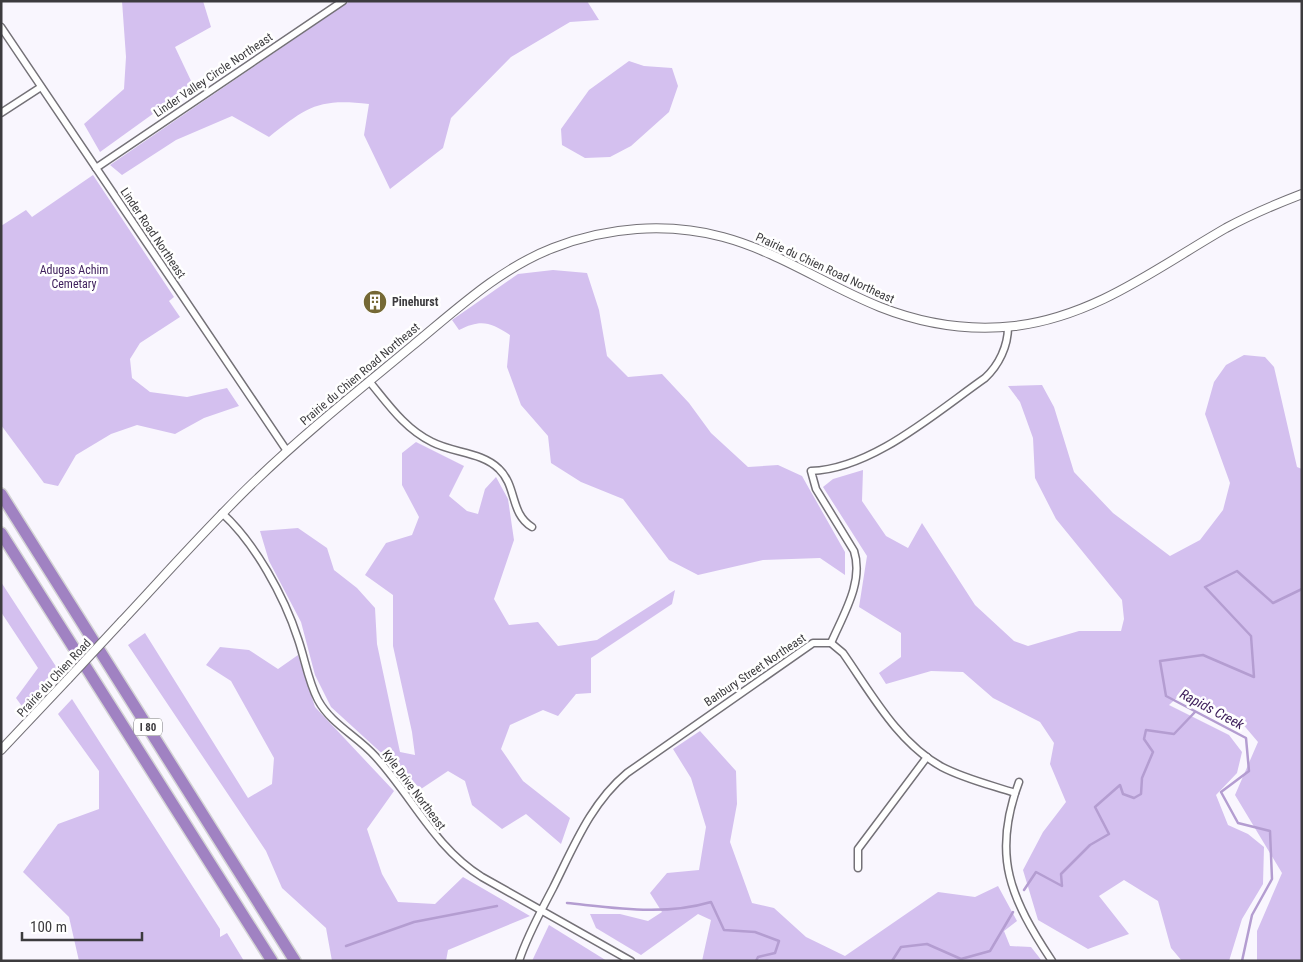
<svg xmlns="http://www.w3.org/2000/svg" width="1303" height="962" viewBox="0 0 1303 962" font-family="'Roboto Condensed',sans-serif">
<rect width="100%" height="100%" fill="#f9f6fe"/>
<g fill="#d4c0ef">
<path d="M122,1H203L211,27L175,47L193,85L100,152L84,124L124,89L126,57Z"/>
<path d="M350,1H587L599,20L570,22L511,57L451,118L443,148L390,189L364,135L369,104C318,98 307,107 269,137L232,116L176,140L122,175L110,165Z"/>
<path d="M629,61L644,66L672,68L678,86L669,112L631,146L610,157L585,158L562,145L561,129L589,90Z"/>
<path d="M93,175L174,297L169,301L180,317L140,343L130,359L132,378L150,392L187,397L227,388L239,406L204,418L175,434L137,425L111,434L76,455L58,486L44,483L1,425V226L26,210L32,217Z"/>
<path d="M553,270L587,273L599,310L607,356L628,377L662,374L689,403L711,433L748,467L778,465L802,476L845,552V575L820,558L763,560L698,575L669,560L623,499L581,482L551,463L548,436L521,405L507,367L510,335C490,322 481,319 459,330L452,320L518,274Z"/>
<path d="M1244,355L1265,357L1274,367L1297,467L1302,469V961H1257V931L1282,873L1235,795L1258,742L1235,715L1181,694L1169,705L1229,735L1242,752L1237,773L1216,795L1228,825L1248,834L1264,847L1263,884L1242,919L1229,961H1182L1171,948L1158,901L1124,880L1099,896L1129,934L1088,949L1038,920L1023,870L1043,832L1066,802L1050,764L1054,743L1040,722L993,698L963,672L931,671L886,684L879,673L901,657V633L859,607L867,556L823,487L833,479L863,470L862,501L886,536L908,548L922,523L975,605L1014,641L1028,646L1079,631H1121L1124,619L1122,600L1056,519L1035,478L1033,438L1020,402L1008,386L1042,385L1054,407L1074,472L1113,513L1170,556L1200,540L1223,510L1230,483L1205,414L1214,382L1226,365Z"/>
<path d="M416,442L464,466L449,496L467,511L478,514L485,489L496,477L508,499L514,540L494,599L509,625L538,622L558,646L597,640L675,590L672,604L591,658V693L576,694L558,716L543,710L510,725L501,749L523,781L570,818L561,844L526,814L502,829L472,805L465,781L448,771L421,789L331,707L315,675L301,622L269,561L260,531L298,528L327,548L334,570L357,588L375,608L377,644L400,752L415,755L412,732L393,646V595L365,575L386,543L412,535L419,517L402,485V453Z"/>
<path d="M1,582L57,668L24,709L16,698L38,668L1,612Z"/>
<path d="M145,633L248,798L272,784L274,758L231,681L206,665L220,647L249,650L278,669L298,655L315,707L394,791L367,829L382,874L398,902L435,904L463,877L530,916L448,950L446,961H332L326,928L282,888L266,851L128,645Z"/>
<path d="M72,699L220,929V937L227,933L244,961H79L69,917L23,872L58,824L99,809V771L58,714Z"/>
<path d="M700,731L736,771L737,804L730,842L752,903L774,908L806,937L845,956L938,892L975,897L998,886L1017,921L1004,931L1010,946L1031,947L1042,961H702L711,920L698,914L641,955L596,928L590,914H620L648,921L662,912L650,893L667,873L699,870L706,827L691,778L673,749Z"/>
<path d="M549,925L607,961H532Z"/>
</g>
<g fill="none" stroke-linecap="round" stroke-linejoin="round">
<g stroke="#b49dd1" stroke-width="2.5">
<path d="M1024,890L1036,872L1062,886L1061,874L1090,845L1109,834L1095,807L1120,785L1123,794L1134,798L1141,794L1142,778L1153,752L1144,739L1146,730L1174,734L1195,712"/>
<path d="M567,903C616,908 664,916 711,902L724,930L755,932L779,941L775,953L758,957L756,961"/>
<path d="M346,946L414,922L497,906"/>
<path d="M892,961L901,947L927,944L961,959L990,951L1013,912"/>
<path d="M1242,961L1252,915L1272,879L1270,831L1238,823L1221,792L1249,771L1246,738L1166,696L1160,661L1203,655L1254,677L1251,636L1205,587L1237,571L1273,603L1302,589"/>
</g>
<g stroke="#747177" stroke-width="9">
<g id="minor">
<path d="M1,27L287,451"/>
<path d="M1,113L41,87"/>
<path d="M96,168L343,1"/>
<path d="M369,381C388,404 405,429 432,442C453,453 482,452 499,469C517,486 510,514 532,527"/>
<path d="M222,513C255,543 284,596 298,639C305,659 308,681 318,700C331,724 357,736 375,756C412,796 434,847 482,877L631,961"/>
<path d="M831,643C843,615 864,582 854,551L816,489L811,471C872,469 935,413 985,378C999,365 1008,346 1008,327"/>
<path d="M1019,782C991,856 1011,899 1052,961"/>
<path d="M858,868V849L927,757"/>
<path d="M519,961C527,936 541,911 553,888C574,846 591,803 627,773L813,643H831L843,653C871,693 898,743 942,767C965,779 991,785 1015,793"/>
</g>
</g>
<g stroke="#747177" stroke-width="10">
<g id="tertiary">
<path d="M122,621C166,574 209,525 255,481C305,433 359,390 412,346C457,309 499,269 553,248C606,227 667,222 723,237C779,252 827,286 880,307C923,324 970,331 1015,326C1096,316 1158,267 1226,228C1250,215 1276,204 1302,194"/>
<path d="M1,750L68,679"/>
</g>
</g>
<g stroke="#d4d4d5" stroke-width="14">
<g id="motorway">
<path d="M1,494L295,961"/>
<path d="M1,533L272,961"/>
</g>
</g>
<use href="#minor" stroke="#fff" stroke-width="6"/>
<use href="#tertiary" stroke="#fff" stroke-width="8"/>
<use href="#motorway" stroke="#a082c2" stroke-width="11"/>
<g stroke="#747177" stroke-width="10" stroke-linecap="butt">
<path id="tertiary-bridge" d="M68,679L122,621"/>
</g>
<use href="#tertiary-bridge" stroke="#fff" stroke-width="8"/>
</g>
<defs>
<g id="building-disc" transform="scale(1.25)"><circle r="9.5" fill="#756835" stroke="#fff"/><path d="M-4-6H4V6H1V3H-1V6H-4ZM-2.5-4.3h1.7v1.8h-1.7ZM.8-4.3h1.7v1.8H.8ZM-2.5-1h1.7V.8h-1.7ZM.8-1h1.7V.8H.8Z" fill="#fff"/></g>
</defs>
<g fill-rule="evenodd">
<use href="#building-disc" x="375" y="302"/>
</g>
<g text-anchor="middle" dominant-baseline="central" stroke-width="5" stroke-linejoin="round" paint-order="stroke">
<rect fill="#fff" stroke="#767678" stroke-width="1" x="134" y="718.5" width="28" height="17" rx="4"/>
<g font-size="11" font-weight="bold" fill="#3c3b3e">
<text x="148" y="727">I 80</text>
</g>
<g font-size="12" fill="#3c3b3e" stroke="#fff">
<text transform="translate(213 75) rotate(-34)">Linder Valley Circle Northeast</text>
<text transform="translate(153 233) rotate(56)">Linder Road Northeast</text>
<text transform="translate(825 268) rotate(25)">Prairie du Chien Road Northeast</text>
<text transform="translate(360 374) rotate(-40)">Prairie du Chien Road Northeast</text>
<text transform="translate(755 670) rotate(-34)">Banbury Street Northeast</text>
<text transform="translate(54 678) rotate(-47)">Prairie du Chien Road</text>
<text transform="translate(414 790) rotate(53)">Kyle Drive Northeast</text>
</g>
<g font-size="12" fill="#3e1f5c" stroke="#fff">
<text x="74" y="270">Adugas Achim<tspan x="74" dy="14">Cemetary</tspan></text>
</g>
<g font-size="12" font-weight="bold" fill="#3c3b3e" stroke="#fff" text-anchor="start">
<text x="392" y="302">Pinehurst</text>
</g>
<g font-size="14" font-style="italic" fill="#3c1d5a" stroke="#fff">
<text transform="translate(1212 709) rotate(28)">Rapids Creek</text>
</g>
</g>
<rect width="1303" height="962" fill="none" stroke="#3c3b3e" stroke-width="5"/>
<path d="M22 932v8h120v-8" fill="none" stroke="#3c3b3e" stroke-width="2.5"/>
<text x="30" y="932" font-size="15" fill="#3c3b3e" stroke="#ffffff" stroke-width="4" paint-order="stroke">100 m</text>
</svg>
